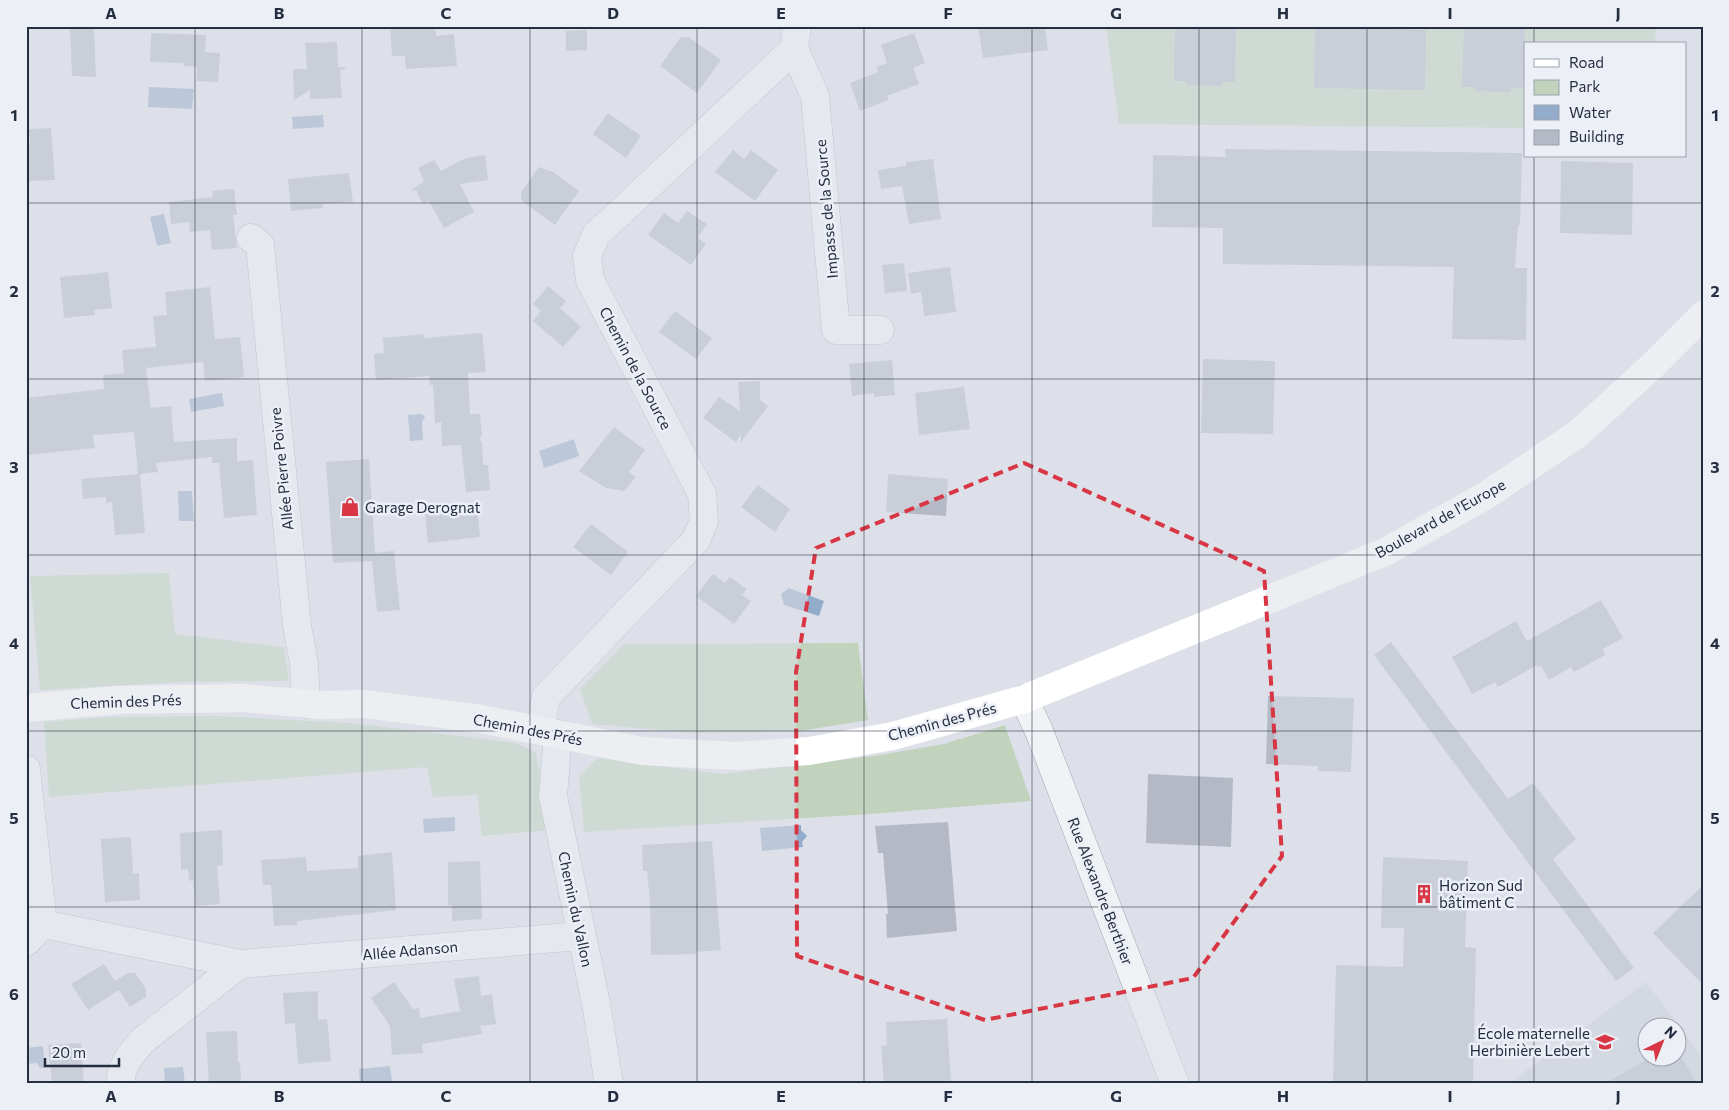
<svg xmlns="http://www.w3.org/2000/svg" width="1729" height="1110" viewBox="0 0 1729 1110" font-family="Commissioner,sans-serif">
<rect width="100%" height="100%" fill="#dde0e8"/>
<path fill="#cbcfda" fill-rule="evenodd" d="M1646,982L1703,1058V1084H1508ZM1646,1028H1676V1058H1646Z"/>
<g fill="#c1d3bd">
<path d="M1106,26H1656L1655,44H1525V128L1119,124Z"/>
<path d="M169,573L175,634L284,647L289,681L183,682L40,690L30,576Z"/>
<path d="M858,643L868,720L800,731L694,733L592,724L580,689L624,644Z"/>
<path d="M218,716L349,723L516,743L536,753L551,830L482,836L477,795L433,797L427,767L49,797L44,722L107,717Z"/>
<path d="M1005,725L1031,801L871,814L584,832L579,776L598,758L722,774L874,756L944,744Z"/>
</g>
<g fill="#94accb">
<path d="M149,87L194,89L192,109L148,107Z"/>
<path d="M323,115L324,127L293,129L292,117Z"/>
<path d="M164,214L171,243L157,246L150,217Z"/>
<path d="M222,393L224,406L191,412L189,399Z"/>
<path d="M422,414L425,417L422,422L423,440L410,441L408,415Z"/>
<path d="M574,439L579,456L544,468L539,451Z"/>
<path d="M178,491H192L194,521H179Z"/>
<path d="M789,588L824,601L819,616L784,605L781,594Z"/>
<path d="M455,817V831L424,833L423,819Z"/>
<path d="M801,825V830L807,836L802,842L803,847L762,851L760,828Z"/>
<path d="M43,1046L45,1068H40L37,1063L26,1064V1048Z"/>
<path d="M390,1066L392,1081L360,1084L359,1069Z"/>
<path d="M183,1067L185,1084H165L164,1068Z"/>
</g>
<g fill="#b4b9c5">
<path d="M70,26H94L96,77L72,76Z"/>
<path d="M390,26H435L436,36L454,34L457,66L406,69L405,56H392Z"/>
<path d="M978,26H1045L1048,50L983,58Z"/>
<path d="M1175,26H1236L1235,82H1222V86L1186,85V81H1174Z"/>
<path d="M1464,26H1525L1523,89L1511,88V92L1475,91V87H1462Z"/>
<path d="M1315,27L1426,30L1425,90L1314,88Z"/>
<path d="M587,30V50L566,51V31Z"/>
<path d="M151,33L206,35L205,52L220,53L218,82L197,81V67L184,66L183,63L150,62Z"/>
<path d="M914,33L925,63L913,68L919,84L887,96L889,100L860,111L850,83L878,72L876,67L887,63L881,45Z"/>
<path d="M688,37L721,60L697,93L660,66L680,38Z"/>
<path d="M337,42L338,67H347L340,71L342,98L310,99V90L294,100L293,69H307L305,43Z"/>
<path d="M608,113L641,136L626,158L593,134Z"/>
<path d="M51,128L55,180L26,181V143H30L29,129Z"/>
<path d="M1225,149L1522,153L1520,225H1518L1515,268H1527L1526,340L1452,339L1454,267L1223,264V228L1152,227L1153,155L1226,157Z"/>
<path d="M733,150L744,159L751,150L778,170L755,201L715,172Z"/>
<path d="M485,155L488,180L460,184L474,212L444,228L429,201L423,204L416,190L410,191L424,181L418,168L434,160L441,171L466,158Z"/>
<path d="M933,159L941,219L909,224L902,186L881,189L878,170L906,166V162Z"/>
<path d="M1561,161L1633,163L1632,235L1560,233Z"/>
<path d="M539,167L553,172L579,191L555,225L521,200V192Z"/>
<path d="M349,173L353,202L323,204V208L291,211L288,179Z"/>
<path d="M234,189L237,215H233L237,248L212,250L210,230L190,232L189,222L171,224L169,202L213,197L212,191Z"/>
<path d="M687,211L707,224L698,238L706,244L691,265L648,235L664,213L678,223Z"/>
<path d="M904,263L907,291L885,293L882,265Z"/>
<path d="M950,267L956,312L924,316L921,292L911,294L908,273Z"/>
<path d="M108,272L112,308L94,310L95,315L64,318L60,277Z"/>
<path d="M548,286L566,301L560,308L581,327L563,347L533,321L541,311L533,304Z"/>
<path d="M210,287L215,339L240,337L244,377L205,381L203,362L146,368L151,408L171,406L174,442L237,438V461L253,460L257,515L224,518L219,463H212V457L156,463L158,472L140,474L145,533L115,535L112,502L106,503V497L83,499L81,479L138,474L134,432L93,435L95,448L26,455V398L104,389L103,375L124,373L122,350L156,347L153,316L167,315L165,292Z"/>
<path d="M675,311L712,338L696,359L659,332Z"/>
<path d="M482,333L486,372L468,373L470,414H480L482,435L479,440L482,442L483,465H488L490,490L466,492L461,445L442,446L441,422L435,423L433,385H430L429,376L376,380L374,354L384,353L383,338L424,334V338Z"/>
<path d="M1203,359L1275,361L1273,434L1201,433Z"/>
<path d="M892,360L895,395L874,397V393L852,396L849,364Z"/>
<path d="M760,381V400L768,406L741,442V434L736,442L703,418L719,397L740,411L738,382Z"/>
<path d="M964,387L970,429L919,435L915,393Z"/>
<path d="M614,427L645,450L629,472L636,477L624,491L606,488L579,471Z"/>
<path d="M369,459L375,553L394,551L400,610L377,612L372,561L333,563L326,462Z"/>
<path d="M888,474L948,479L946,516L886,512Z"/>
<path d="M758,485L790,509L775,532L741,507Z"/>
<path d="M477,508L480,537L428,543L425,513Z"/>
<path d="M591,524L628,552L611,575L573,547Z"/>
<path d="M713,574L725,583L730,577L747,589L742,595L751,601L734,624L696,596Z"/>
<path d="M1601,600L1623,638L1603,649L1605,655L1574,672L1571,667L1549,680L1541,666L1538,667L1537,665L1498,687L1495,682L1472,694L1452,657L1516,621L1527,641Z"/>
<path d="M1391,642L1508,799L1533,783L1576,839L1553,859L1634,968L1616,981L1374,655Z"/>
<path d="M1268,696L1354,698L1351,772L1318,771V766L1266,764Z"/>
<path d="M1148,774L1233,778L1231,847L1146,843Z"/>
<path d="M948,822L957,931L887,938L886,914H888L883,853H878L875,826Z"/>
<path d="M222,830L223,865L217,866L220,904L195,906L193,880L189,881L188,869L181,870L180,833Z"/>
<path d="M131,837L133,874L139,873L140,900L105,902L101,839Z"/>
<path d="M712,841L721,950L696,952L697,954L651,955L650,902L647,871H643L642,845Z"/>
<path d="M392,852L396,910L297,921V925L274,926L271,885H263L261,860L306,857L307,871L358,868V856Z"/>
<path d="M1383,857L1468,861L1465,947L1476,948L1473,1084H1333L1336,965L1403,967L1404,928H1381Z"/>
<path d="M480,861L482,919L452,921V905H448V862Z"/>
<path d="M1703,885V985L1653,933Z"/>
<path d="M104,964L115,981L128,973H135L146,989V997L130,1007L119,990L88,1010L71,984Z"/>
<path d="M479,976L481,996L492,994L496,1024L480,1026L482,1034L422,1044L423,1053L392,1055L390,1026L371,998L394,982L413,1009L419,1008L420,1018L460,1011L454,979Z"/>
<path d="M318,991V1020L327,1019L331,1061L298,1064L295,1023L285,1024L283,993Z"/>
<path d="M947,1019L951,1083L884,1084L881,1046L887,1045L886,1022Z"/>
<path d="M237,1031L238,1063L240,1062L241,1084H209L206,1032Z"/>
<path d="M81,1043L84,1084H52L48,1045Z"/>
<path d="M1649,1058H1682L1697,1084H1604Z"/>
</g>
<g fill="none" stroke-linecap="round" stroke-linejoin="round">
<g stroke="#a2a7b2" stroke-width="29">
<g id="street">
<path d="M794,49L815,96L836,330H880"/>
<path d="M251,238L260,245L297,626L304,663L306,704"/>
<path d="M1024,699L1039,731L1175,1084"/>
<path d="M540,730L546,697L696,540L704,521L702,494L590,280L587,256L596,235L794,49L797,26"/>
<path d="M558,734L553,796L596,1003L609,1084"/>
<path d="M26,769L43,924L26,942"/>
<path d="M43,924L240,964L581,936"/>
<path d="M121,1084C119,1067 132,1053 142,1041L240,964"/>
</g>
</g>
<use href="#street" stroke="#f0f2f6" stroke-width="28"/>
<path stroke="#fff" stroke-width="28" d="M26,708L117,700L243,698L321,705L365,704L481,719L642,751L736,756L809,751L893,736L1024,699L1385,552L1485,496L1579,433L1652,366L1703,315"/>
</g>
<path d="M0 0H1729V1110H0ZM1024,463L1264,571L1282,856L1193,978L985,1020L797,956L796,672L816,548Z" fill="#dde0e8" fill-opacity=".55" fill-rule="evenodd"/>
<path fill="none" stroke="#d83645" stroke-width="4" stroke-dasharray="10 6" stroke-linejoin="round" d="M1024,463L1264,571L1282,856L1193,978L985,1020L797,956L796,672L816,548Z"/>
<path fill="none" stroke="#252d40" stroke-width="1" stroke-opacity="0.55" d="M195,26V1084M362,26V1084M530,26V1084M697,26V1084M864,26V1084M1032,26V1084M1199,26V1084M1367,26V1084M1534,26V44M1534,156V1084M26,203H1703M26,379H1703M26,555H1703M26,731H1703M26,907H1703"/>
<defs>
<g id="shop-bare" transform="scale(1.5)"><path d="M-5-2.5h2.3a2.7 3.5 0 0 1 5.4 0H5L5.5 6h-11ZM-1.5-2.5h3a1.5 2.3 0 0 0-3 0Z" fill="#d83645" stroke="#eceff6" stroke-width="2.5" paint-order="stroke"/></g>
<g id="building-bare" transform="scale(1.5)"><path d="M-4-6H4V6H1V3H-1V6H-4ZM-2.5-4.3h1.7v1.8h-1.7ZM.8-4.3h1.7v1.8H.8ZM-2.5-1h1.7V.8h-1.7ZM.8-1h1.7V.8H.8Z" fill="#d83645" stroke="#eceff6" stroke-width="2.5" paint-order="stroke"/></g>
<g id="school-bare" transform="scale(1.5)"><path d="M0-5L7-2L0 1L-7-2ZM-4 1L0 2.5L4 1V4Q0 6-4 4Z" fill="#d83645" stroke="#eceff6" stroke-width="2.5" paint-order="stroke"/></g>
</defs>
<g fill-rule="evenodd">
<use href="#shop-bare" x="350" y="507"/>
<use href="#building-bare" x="1424" y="894"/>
<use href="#school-bare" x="1605" y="1042"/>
</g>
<g text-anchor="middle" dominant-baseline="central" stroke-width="5" stroke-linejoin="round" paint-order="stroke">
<g font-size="15" fill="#252d40" stroke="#eceff6">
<text transform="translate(826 209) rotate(-95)">Impasse de la Source</text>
<text transform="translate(636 368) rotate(62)">Chemin de la Source</text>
<text transform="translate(281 469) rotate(-96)">Allée Pierre Poivre</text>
<text transform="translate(1440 518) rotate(-29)">Boulevard de l'Europe</text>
<text transform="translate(126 701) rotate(-2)">Chemin des Prés</text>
<text transform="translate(942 721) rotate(-15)">Chemin des Prés</text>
<text transform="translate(528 729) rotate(11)">Chemin des Prés</text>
<text transform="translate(1101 891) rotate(69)">Rue Alexandre Berthier</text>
<text transform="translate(576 909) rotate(78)">Chemin du Vallon</text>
<text transform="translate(410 950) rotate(-5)">Allée Adanson</text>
</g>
<g font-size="15" fill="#252d40" stroke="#eceff6" text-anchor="start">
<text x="365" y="507">Garage Derognat</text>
<text x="1439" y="885">Horizon Sud<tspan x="1439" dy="17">bâtiment C</tspan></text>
<text x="1590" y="1033" text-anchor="end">École maternelle<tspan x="1590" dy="17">Herbinière Lebert</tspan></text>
</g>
</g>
<rect width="1729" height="1110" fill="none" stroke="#eceff6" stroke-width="55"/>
<rect x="1524" y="42" width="162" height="115" fill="#eceff6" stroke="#9ca1ad"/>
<rect x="1534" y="59" width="25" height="8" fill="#ffffff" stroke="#9ca1ad"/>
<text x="1569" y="68" font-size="15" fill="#252d40">Road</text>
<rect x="1534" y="80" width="25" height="15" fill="#c1d3bd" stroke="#9ca1ad"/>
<text x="1569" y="92" font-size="15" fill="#252d40">Park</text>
<rect x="1534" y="105" width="25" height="15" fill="#94accb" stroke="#9ca1ad"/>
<text x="1569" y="118" font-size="15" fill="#252d40">Water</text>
<rect x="1534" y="130" width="25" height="15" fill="#b4b9c5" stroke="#9ca1ad"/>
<text x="1569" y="142" font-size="15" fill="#252d40">Building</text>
<g transform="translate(1662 1042) rotate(43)"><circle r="24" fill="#eceff6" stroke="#9ca1ad"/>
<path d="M0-4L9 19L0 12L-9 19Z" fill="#d83645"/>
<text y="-8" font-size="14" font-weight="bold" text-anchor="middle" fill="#252d40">N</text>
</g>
<path d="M45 1058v8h74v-8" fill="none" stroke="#252d40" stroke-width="2.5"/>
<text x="52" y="1058" font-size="15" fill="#252d40" stroke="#eceff6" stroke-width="4" paint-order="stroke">20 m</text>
<rect x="28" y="28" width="1674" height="1054" fill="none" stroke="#252d40" stroke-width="2"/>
<g font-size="16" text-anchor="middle" font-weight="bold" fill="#252d40">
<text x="111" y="19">A</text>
<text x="279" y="19">B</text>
<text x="446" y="19">C</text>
<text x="613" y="19">D</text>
<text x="781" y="19">E</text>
<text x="948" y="19">F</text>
<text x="1116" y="19">G</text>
<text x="1283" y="19">H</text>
<text x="1450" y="19">I</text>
<text x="1618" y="19">J</text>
<text x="14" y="121">1</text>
<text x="1715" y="121">1</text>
<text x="14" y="297">2</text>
<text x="1715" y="297">2</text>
<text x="14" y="473">3</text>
<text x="1715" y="473">3</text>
<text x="14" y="649">4</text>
<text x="1715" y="649">4</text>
<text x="14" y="824">5</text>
<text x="1715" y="824">5</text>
<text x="14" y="1000">6</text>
<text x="1715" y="1000">6</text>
<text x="111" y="1102">A</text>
<text x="279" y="1102">B</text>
<text x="446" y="1102">C</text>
<text x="613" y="1102">D</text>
<text x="781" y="1102">E</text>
<text x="948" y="1102">F</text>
<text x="1116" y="1102">G</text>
<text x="1283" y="1102">H</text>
<text x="1450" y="1102">I</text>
<text x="1618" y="1102">J</text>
</g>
</svg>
